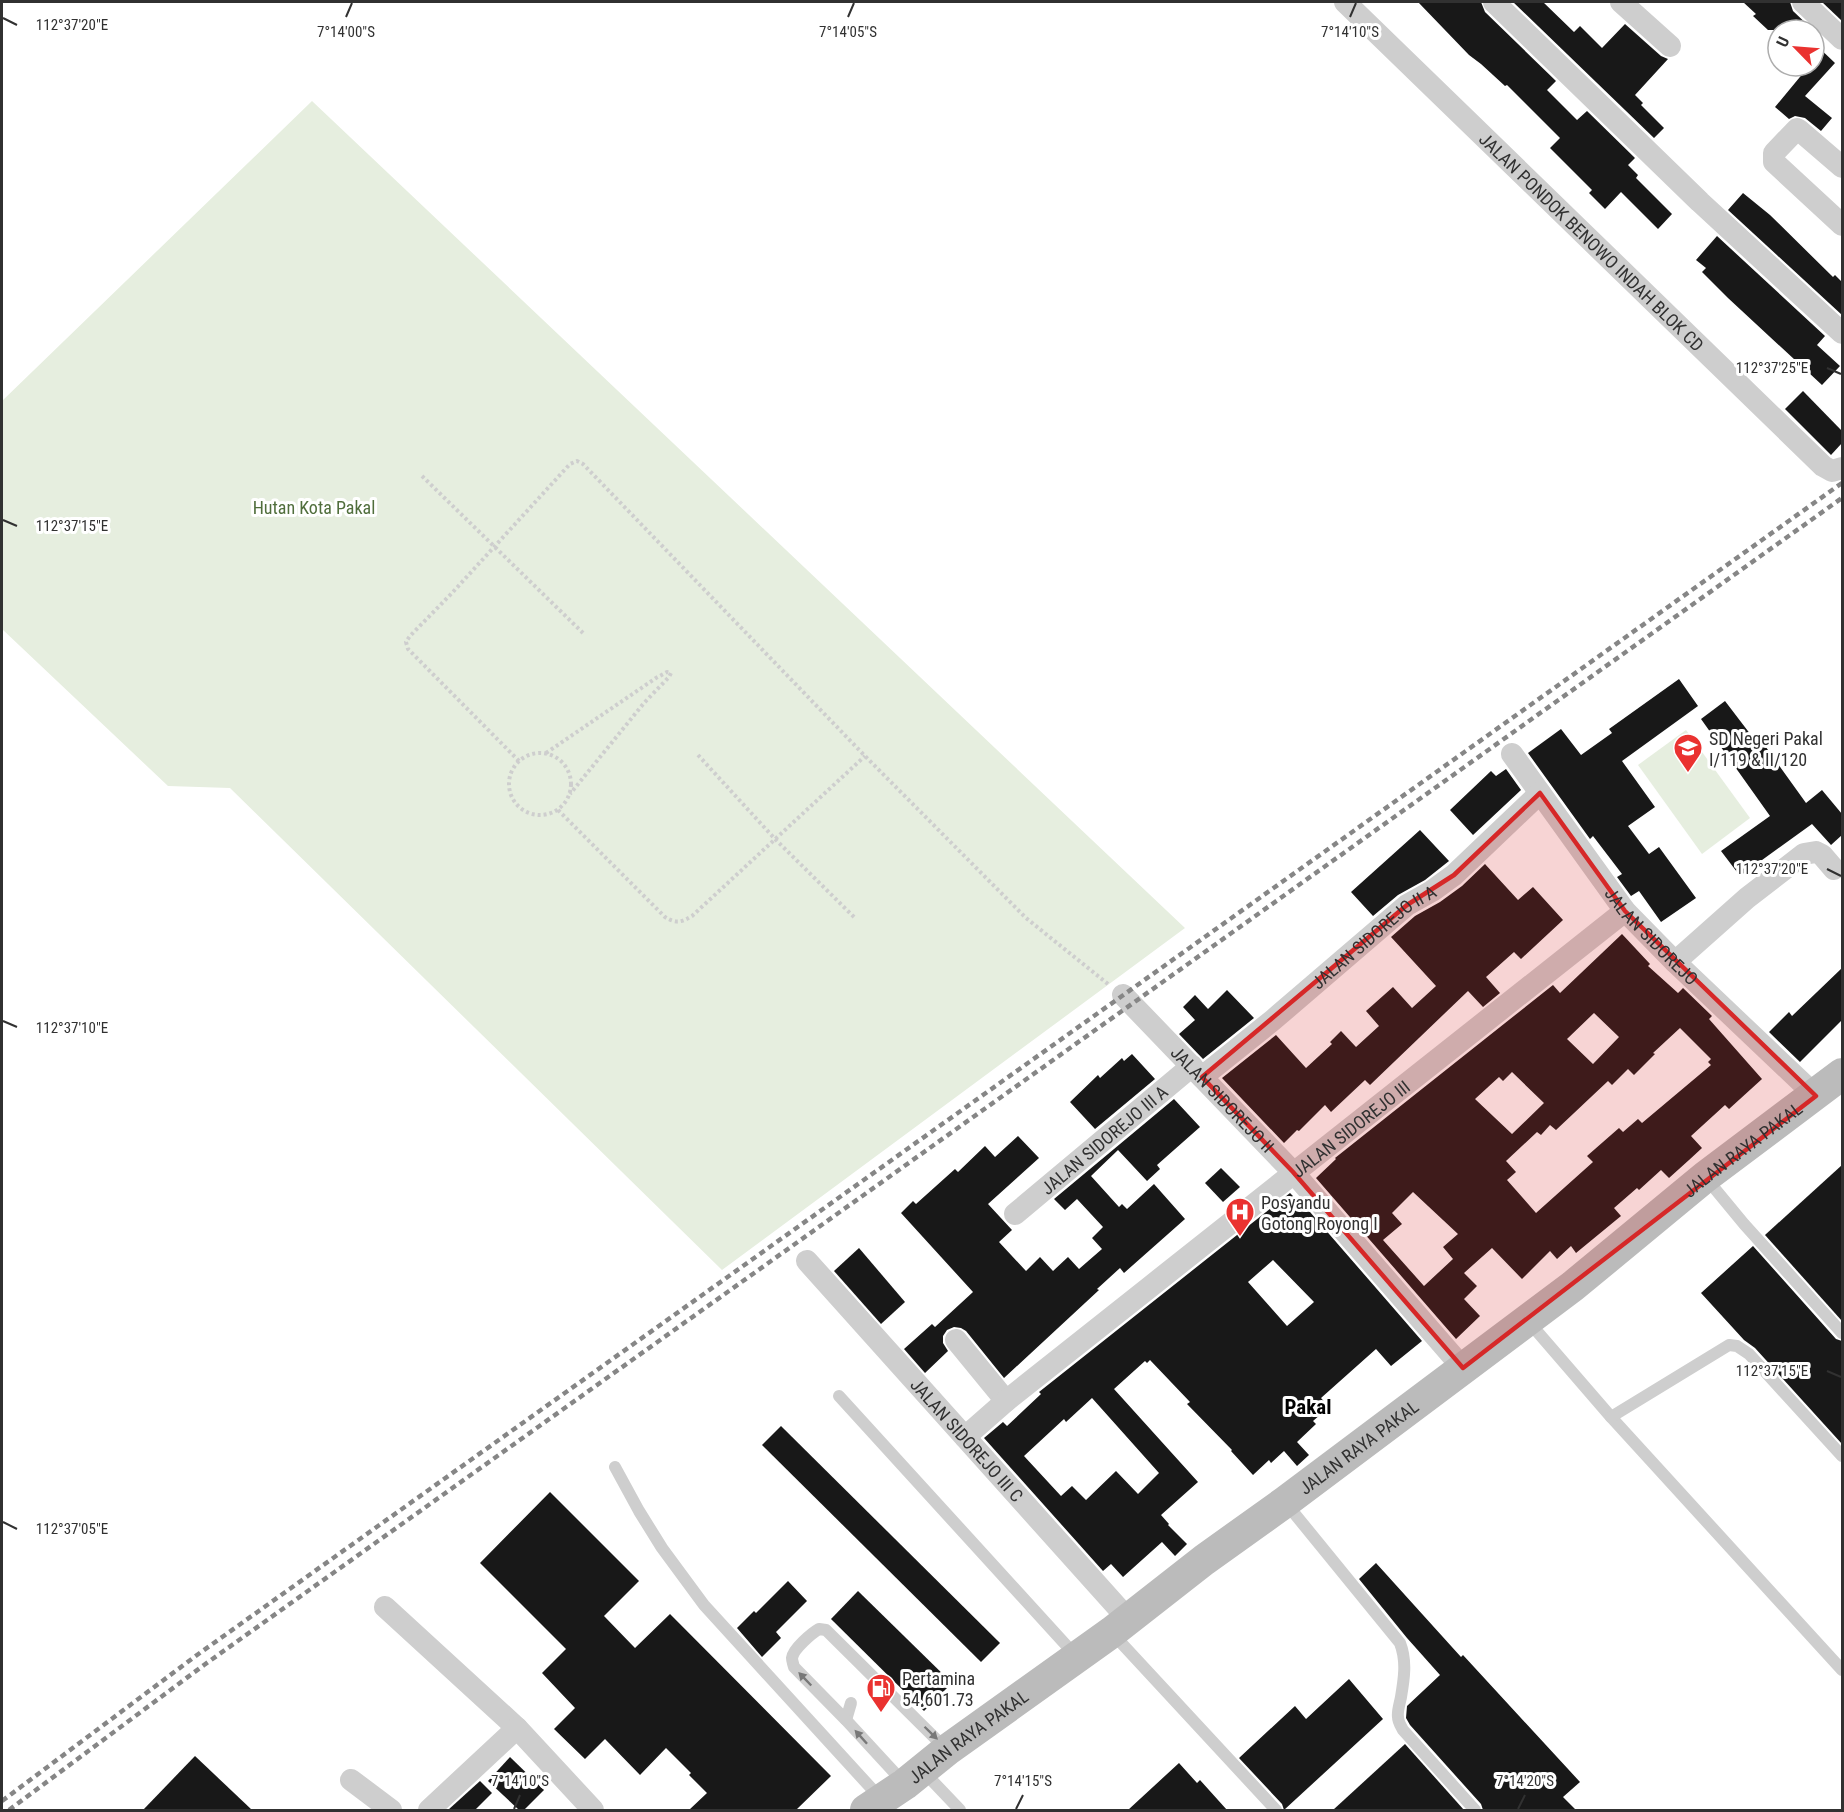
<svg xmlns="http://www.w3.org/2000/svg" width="1844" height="1812" viewBox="0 0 1844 1812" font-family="'Roboto Condensed',sans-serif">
<rect width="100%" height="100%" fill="#fff"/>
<g fill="#e6eedf">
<path d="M312,101L1185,928L722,1270L230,788L168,786L2,629V401Z"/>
<path d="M1686,730L1750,818L1702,854L1638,765Z"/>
</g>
<g fill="#181818" fill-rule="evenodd">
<path d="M1418,2H1481L1485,12L1556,81L1547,90L1577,120L1587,111L1635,158L1628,165L1638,175L1636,178L1672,214L1658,229L1621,192L1605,209L1589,193L1592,190L1550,148L1560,138L1507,85L1505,86L1481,64L1469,55Z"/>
<path d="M1513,2H1543L1574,32L1580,26L1602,48L1625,24L1661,56L1668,59L1635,95L1643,103L1641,105L1664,128L1654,138Z"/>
<path d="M1743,2H1790L1793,11L1813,30H1768L1753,16L1756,14Z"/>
<path d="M1822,2H1842V21Z"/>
<path d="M1814,43L1835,63L1805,96L1832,118L1821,131L1805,118L1795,116L1789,119L1775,107L1809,66H1814Z"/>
<path d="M1743,193L1770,215L1833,277L1835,275L1842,282V315L1728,210Z"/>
<path d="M1717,236L1825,336L1817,345L1840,366L1822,385L1728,298L1702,272L1706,268L1696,260Z"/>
<path d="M1803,391L1842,431V443L1831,455L1785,409Z"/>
<path d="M1679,679L1698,706L1622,761L1655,807L1628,826L1649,854L1659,847L1696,898L1661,922L1639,891L1631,896L1617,877L1622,874L1593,836L1590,839L1528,753L1561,729L1581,755L1612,733L1609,729Z"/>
<path d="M1725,701L1754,739L1758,736L1806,803L1822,790L1842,814V835L1831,845L1812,824L1740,876L1721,851L1770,816L1701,719Z"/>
<path d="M1506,769L1521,790L1473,835L1450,810L1491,771L1496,776Z"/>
<path d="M1420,830L1449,861L1425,880L1398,895L1373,916L1351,892Z"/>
<path d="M1485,864L1518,900L1533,887L1563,920L1521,959L1514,952L1486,977L1500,993L1483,1007L1468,991L1370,1085L1365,1080L1331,1112L1325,1105L1299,1131L1297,1130L1284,1143L1222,1078L1276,1035L1306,1068L1332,1044L1330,1042L1341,1031L1356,1047L1379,1026L1366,1011L1393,987L1412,1008L1436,986L1391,937L1415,916L1440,902L1462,886Z"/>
<path d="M1622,934L1650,964L1648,966L1678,993L1683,988L1712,1016L1709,1019L1762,1079L1729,1109L1725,1105L1691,1136L1702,1148L1689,1160L1669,1178L1661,1170L1639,1190L1637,1188L1614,1208L1621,1216L1576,1253L1571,1246L1557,1259L1550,1251L1522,1279L1492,1248L1464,1273L1477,1286L1464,1299L1480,1316L1456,1339L1316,1178L1336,1159L1335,1158L1553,985L1560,993ZM1594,1013L1619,1037L1593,1064L1567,1039ZM1680,1028L1711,1059L1708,1062L1711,1065L1642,1123L1638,1119L1623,1132L1619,1128L1587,1156L1593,1162L1536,1213L1507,1180L1516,1172L1506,1161L1537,1132L1541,1135L1550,1125L1556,1130L1608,1081L1612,1085L1628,1069L1634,1075L1655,1054L1653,1053ZM1512,1072L1544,1103L1512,1134L1475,1099L1499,1077L1503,1081ZM1413,1192L1458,1234L1443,1247L1453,1259L1424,1286L1383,1240L1402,1224L1392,1213Z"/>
<path d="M1842,968V1020L1800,1062L1769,1032L1789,1012L1792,1016Z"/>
<path d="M1227,990L1254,1018L1203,1059L1179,1034L1195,1020L1183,1007L1195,995L1208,1009Z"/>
<path d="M1132,1054L1155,1079L1095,1129L1070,1102L1098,1075L1100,1078L1122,1058L1124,1061Z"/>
<path d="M1174,1099L1200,1127L1157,1165L1160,1169L1147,1181L1118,1150L1091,1176L1119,1207L1122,1204L1127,1209L1154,1184L1185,1219L1124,1273L1120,1268L1097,1289L1099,1290L1004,1378L966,1331L961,1328L954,1327L947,1330L943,1336V1343L948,1351L925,1373L904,1349L932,1324L935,1327L973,1292L901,1213L913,1201L916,1204L955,1169L958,1172L985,1146L995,1157L1018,1136L1039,1158L988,1204L1012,1230L999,1242L1026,1271L1040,1257L1053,1271L1068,1257L1079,1269L1102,1249L1092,1238L1103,1227L1077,1199L1065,1210L1054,1199Z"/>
<path d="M1842,1165V1321L1765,1235Z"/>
<path d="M1221,1168L1240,1187L1223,1202L1205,1183Z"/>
<path d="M1290,1193L1295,1198L1297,1197L1422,1341L1391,1366L1376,1349L1321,1398L1329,1407L1313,1421L1316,1424L1297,1442L1309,1455L1297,1466L1284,1451L1271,1463L1269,1460L1253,1475L1231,1451L1232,1450L1187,1404L1190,1402L1150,1360L1147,1363L1145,1361L1114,1389L1198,1482L1161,1515L1169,1524L1168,1525L1187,1544L1175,1556L1162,1542L1123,1577L1111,1564L1103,1571L984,1438L1003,1422L1007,1426L1041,1394L1039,1392ZM1273,1260L1314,1302L1287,1326L1248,1282ZM1092,1398L1159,1473L1138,1494L1116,1471L1086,1500L1072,1486L1061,1496L1024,1456L1064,1419L1066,1422Z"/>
<path d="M1753,1246L1836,1339L1842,1341V1444L1755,1348L1744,1340L1701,1293Z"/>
<path d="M859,1248L905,1302L881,1324L834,1271Z"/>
<path d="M781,1426L1000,1643L981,1662L762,1445Z"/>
<path d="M550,1492L639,1581L604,1616L635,1648L670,1614L831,1776L796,1810H689L707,1793L689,1775L691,1773L666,1748L640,1775L605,1739L585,1759L554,1729L575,1708L542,1673L566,1649L480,1563Z"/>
<path d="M1376,1563L1461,1657L1463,1655L1580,1782L1563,1797L1576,1810H1483L1481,1804L1410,1725L1406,1718L1407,1706L1440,1675L1407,1638L1359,1579Z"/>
<path d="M788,1581L807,1601L776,1632L781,1638L762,1657L737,1628L754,1611L756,1613Z"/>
<path d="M858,1591L952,1683L924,1711L831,1619Z"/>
<path d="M1349,1679L1383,1719L1284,1810L1282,1804L1239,1758L1295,1706L1306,1719Z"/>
<path d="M1405,1744L1464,1810H1333Z"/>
<path d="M195,1756L252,1810H143Z"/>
<path d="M510,1757L544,1790L524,1810H519L488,1781Z"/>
<path d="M1179,1763L1197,1783L1200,1780L1227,1810H1128Z"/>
<path d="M480,1781L492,1793L475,1810H448Z"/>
</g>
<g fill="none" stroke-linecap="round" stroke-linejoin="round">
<g stroke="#cecece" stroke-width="4" stroke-dasharray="3 3" stroke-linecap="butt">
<path d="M422,476L583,633"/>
<path d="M546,753L656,678L667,672L671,673L669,677L644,703L570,794"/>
<circle cx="540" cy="784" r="31"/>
<path d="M698,755L775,839L855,918"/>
<path d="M519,761L408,649L406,642L410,636L452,593L570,464L577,461L583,464L865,756L1026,918L1108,984"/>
<path d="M558,810L665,917C676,924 682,922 692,916L865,756"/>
</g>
<g stroke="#cecece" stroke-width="12">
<path d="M1706,1178L1744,1224L1842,1333"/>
<path d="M1528,1321L1611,1417L1842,1670"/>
<path d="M839,1396L1076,1656"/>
<path d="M1611,1417L1729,1345L1737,1346L1749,1354L1842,1456"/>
<path d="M615,1467L639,1511L662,1548L704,1605L882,1800"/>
<path d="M1285,1502L1400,1643C1407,1661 1404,1679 1401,1697C1400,1703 1397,1711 1398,1717C1398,1722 1401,1726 1403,1730L1475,1810"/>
<path d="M1112,1633L1276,1810"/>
<path d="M846,1720L851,1703"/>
<path d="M922,1770L960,1810"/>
<path d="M905,1784L846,1720L794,1667C793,1663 792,1661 792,1658C793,1649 812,1633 819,1629L826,1630L946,1749"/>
</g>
<g stroke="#cecece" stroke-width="22">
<path id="s1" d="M1345,2L1823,466L1832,471L1842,468"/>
<path d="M1494,2L1700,202L1842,333"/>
<path d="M1621,2L1670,46"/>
<path d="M1803,2L1842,39"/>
<path d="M1842,167L1799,130L1797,129L1774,153V162L1842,225"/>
<path id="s2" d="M1512,754L1625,911L1675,962L1816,1096"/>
<path d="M1675,962L1747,898L1804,854L1816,852L1822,855L1834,869"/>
<path id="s3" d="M1123,995L1293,1172L1463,1368"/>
<path id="s4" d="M1202,1077L1273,1020L1407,905L1432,891L1454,875L1540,793"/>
<path id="s5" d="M1015,1214L1192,1066"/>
<path id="s6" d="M807,1261L1128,1619"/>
<path d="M956,1340L1006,1401"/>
<path id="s7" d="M965,1437L1006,1401C1212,1237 1420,1075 1625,911"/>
<path d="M385,1607L517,1728"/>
<path d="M351,1780L391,1810"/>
<path d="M429,1810L517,1728L593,1810"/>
</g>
<path stroke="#bbb" stroke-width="32" id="s8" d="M866,1810L905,1784L947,1750L1112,1632L1204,1560L1285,1502L1573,1286L1705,1177L1842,1074"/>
<g stroke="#868686" stroke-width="4.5" stroke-dasharray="6 4.5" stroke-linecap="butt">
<path d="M2,1801L197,1655L1842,483"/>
<path d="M9,1810L204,1665L1842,498"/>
</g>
</g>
<defs><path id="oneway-solid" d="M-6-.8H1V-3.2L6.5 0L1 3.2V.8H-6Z" transform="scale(1.5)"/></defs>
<g fill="#787878">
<use href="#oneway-solid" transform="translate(805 1679) rotate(-134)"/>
<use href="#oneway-solid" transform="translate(931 1733) rotate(44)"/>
<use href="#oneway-solid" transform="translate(861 1737) rotate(-132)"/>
</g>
<path fill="#d62828" fill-opacity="0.2" stroke="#d62828" stroke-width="4.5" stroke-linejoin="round" d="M1540,793L1625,911L1816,1096L1463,1368L1293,1172L1202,1077L1407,905L1454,875Z"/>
<path fill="none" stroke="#313131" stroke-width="2" d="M346,17L352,3M848,17L854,3M1350,17L1356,3M3,18L17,25M1827,368L1841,374M3,520L17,526M1827,869L1841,876M3,1021L17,1027M1827,1371L1841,1377M3,1522L17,1529M514,1809L520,1795M1016,1809L1023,1795M1518,1809L1525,1795"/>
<defs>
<g id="school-pin" transform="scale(1.5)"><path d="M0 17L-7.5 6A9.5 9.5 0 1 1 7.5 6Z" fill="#ea3230" stroke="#fff"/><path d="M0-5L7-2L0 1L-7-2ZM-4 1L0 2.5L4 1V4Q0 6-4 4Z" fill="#fff"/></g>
<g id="hospital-pin" transform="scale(1.5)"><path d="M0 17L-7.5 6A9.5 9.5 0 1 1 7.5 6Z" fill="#ea3230" stroke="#fff"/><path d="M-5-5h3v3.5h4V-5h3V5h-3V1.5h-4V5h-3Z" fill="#fff"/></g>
<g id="fuel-pin" transform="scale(1.5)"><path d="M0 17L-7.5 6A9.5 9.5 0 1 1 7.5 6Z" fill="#ea3230" stroke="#fff"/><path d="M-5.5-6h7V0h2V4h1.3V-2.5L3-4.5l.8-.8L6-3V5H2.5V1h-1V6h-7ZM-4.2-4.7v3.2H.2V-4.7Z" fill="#fff"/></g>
</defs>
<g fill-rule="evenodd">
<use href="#school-pin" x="1688" y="748"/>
<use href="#hospital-pin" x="1240" y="1212"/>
<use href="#fuel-pin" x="881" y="1688"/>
</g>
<g text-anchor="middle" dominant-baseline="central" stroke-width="6" stroke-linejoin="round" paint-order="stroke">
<g font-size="18" fill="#313131" stroke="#fff">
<text stroke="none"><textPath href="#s1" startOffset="344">JALAN PONDOK BENOWO INDAH BLOK CD</textPath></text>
<text stroke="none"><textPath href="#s2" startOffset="230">JALAN SIDOREJO</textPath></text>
<text stroke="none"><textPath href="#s4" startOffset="222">JALAN SIDOREJO II A</textPath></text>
<text stroke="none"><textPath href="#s3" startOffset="144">JALAN SIDOREJO II</textPath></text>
<text stroke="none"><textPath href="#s7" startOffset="494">JALAN SIDOREJO III</textPath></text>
<text stroke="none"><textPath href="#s5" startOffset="116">JALAN SIDOREJO III A</textPath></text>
<text stroke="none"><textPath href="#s8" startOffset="1098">JALAN RAYA PAKAL</textPath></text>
<text stroke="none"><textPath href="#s6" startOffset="240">JALAN SIDOREJO III C</textPath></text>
<text stroke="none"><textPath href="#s8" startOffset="612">JALAN RAYA PAKAL</textPath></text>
<text stroke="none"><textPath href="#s8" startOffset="126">JALAN RAYA PAKAL</textPath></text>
</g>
<g font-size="18" fill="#506e3c" stroke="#fff">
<text x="314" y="507">Hutan Kota Pakal</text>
</g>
<g font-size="18" fill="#313131" stroke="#fff" text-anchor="start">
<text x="1709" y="738">SD Negeri Pakal<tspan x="1709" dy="21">I/119 &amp; II/120</tspan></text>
<text x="1261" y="1202">Posyandu<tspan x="1261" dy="21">Gotong Royong I</tspan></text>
<text x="902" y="1678">Pertamina<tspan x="902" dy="21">54.601.73</tspan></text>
</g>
<g font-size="21" font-weight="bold" fill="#000" stroke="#fff">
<text x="1308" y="1407">Pakal</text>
</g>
</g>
<g font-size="15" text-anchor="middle" fill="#313131" stroke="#fff" stroke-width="6" stroke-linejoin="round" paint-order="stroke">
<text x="72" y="30">112°37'20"E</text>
<text x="346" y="37">7°14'00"S</text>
<text x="848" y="37">7°14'05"S</text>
<text x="1350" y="37">7°14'10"S</text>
<text x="1772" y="373">112°37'25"E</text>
<text x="72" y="531">112°37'15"E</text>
<text x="1772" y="874">112°37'20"E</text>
<text x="72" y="1033">112°37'10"E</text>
<text x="1772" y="1376">112°37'15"E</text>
<text x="72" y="1534">112°37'05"E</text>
<text x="520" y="1786">7°14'10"S</text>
<text x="1023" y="1786">7°14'15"S</text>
<text x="1525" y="1786">7°14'20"S</text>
</g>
<rect width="1844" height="1812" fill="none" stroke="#313131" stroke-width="6"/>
<g transform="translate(1796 48) rotate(295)"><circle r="28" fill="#ffffff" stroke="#adadad" stroke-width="1.5"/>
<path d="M0-4.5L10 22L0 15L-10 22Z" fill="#ea3230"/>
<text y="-9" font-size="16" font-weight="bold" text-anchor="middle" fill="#313131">U</text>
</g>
</svg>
